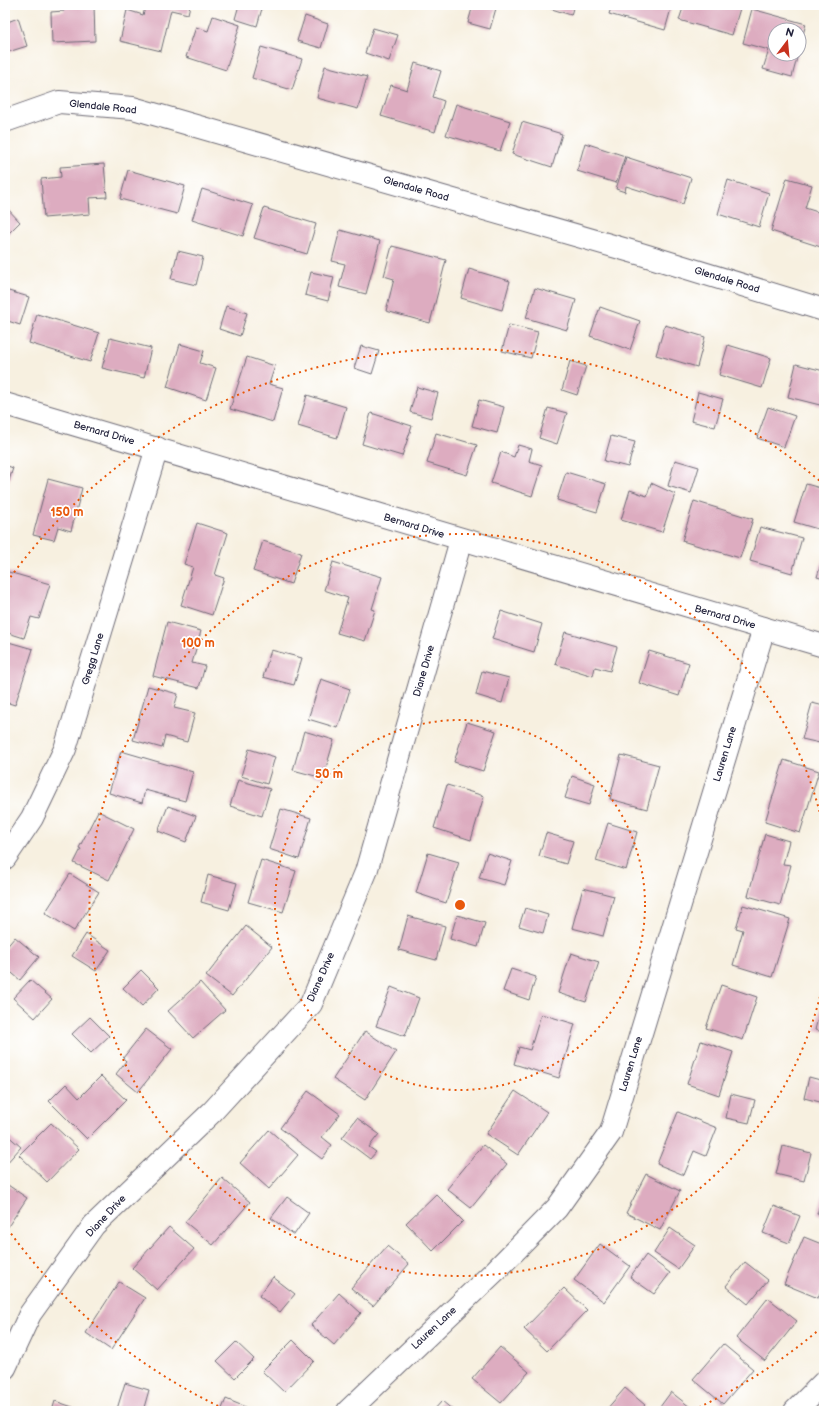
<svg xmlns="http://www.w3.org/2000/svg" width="829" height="1416" viewBox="0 0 829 1416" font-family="'Balsamiq Sans',sans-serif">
<rect width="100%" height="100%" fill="#fff"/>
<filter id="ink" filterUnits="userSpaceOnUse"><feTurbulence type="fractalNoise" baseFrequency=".025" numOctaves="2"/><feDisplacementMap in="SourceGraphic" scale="8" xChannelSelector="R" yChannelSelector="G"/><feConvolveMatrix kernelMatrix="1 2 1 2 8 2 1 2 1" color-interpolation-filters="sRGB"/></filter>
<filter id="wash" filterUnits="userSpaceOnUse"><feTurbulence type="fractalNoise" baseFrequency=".012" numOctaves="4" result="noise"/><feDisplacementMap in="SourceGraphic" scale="16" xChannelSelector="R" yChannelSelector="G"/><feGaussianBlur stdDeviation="0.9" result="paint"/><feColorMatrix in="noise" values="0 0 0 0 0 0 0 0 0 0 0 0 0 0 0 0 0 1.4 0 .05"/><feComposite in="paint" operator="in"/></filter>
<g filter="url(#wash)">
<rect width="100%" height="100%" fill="#f7f0e0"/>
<g id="blocks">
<g fill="#ddacc0">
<path d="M64,5H94L95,41L52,43L51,12L64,11Z"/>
<path d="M146,5H190L188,14L171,10L161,51L120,41L127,10L143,15Z"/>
<path d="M239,5H263L257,26L235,19Z"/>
<path d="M473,5H497L490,29L468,23Z"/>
<path d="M539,5H574L571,15Z"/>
<path d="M612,5H672L665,30L609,14Z"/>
<path d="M684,5H741L732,35L679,20Z"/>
<path d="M752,9L806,24L799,48V30H775V54H798L792,77L763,69L769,50L743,43Z"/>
<path d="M213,16L240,25L226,70L186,57L196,27L208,31Z"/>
<path d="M305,16L328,24L321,48L297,41Z"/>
<path d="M18,18L27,46L5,53V23Z"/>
<path d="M373,28L398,35L389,61L365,53Z"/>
<path d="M261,47L302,59L292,90L252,78Z"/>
<path d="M823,53H824V64L821,63Z"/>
<path d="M415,63L441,71L433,97L444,101L435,132L381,116L391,85L407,90Z"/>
<path d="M325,66L367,77L358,109L317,98Z"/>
<path d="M456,104L510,121L500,151L446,135Z"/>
<path d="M522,122L562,134L552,167L512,154Z"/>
<path d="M585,143L625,156L616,183L577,171Z"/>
<path d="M626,157L691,178L683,204L626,186L625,192L616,189Z"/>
<path d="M104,164L107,197L89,198L90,214L44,218L41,179L61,177L60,167Z"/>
<path d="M128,170L185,186L177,214L120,199Z"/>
<path d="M787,178L812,185L805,208L824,214V248L771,231Z"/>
<path d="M728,180L769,193L759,227L718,214Z"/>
<path d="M202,189L253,205L243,236L192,220Z"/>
<path d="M5,206L20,222L5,237Z"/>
<path d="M264,208L316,224L307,254L254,238Z"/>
<path d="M340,230L380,241L366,294L339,287L345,264L332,261Z"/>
<path d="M392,246L446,260L430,323L386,311L394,279L384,276Z"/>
<path d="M178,251L203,257L196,285L171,279Z"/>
<path d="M469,269L510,281L502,310L461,298Z"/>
<path d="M311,272L334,277L328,301L305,295Z"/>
<path d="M535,288L576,300L567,330L526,318Z"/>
<path d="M5,290L29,297L20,325L5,320Z"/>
<path d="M226,306L247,313L240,336L219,329Z"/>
<path d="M600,307L640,321L630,350L590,336Z"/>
<path d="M37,314L99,333L90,362L29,343Z"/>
<path d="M509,325L538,332L531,358L502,351Z"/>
<path d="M665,325L705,337L697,367L656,355Z"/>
<path d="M110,338L151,348L144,378L102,368Z"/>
<path d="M180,344L204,351L200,363L216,368L206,400L167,387Z"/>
<path d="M728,345L771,358L762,388L719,375Z"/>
<path d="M361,346L379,351L372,374L354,368Z"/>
<path d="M247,357L275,366L269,384L283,388L273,422L230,409Z"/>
<path d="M570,361L586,366L577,395L562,390Z"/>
<path d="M796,364L824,371V406L788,397Z"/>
<path d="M417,387L438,393L431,418L410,412Z"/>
<path d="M698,392L723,399L715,427L691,421Z"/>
<path d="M307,395L346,407L337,438L298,426Z"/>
<path d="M479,400L504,407L497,433L472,426Z"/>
<path d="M768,407L795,416L784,447L757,438Z"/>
<path d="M548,408L567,413L557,444L539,438Z"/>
<path d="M371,413L412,426L402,456L362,444Z"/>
<path d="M436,433L477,445L467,475L427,463Z"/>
<path d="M611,436L635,442L628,467L604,461Z"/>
<path d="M518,445L532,449L529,461L542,465L532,496L491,483L501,452L514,457Z"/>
<path d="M675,460L699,467L691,493L668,486Z"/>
<path d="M5,465L13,468L5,493Z"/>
<path d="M566,472L606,484L597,512L557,500Z"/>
<path d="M48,479L82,488L71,531L58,527L54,540L33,535Z"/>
<path d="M651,483L675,494L662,532L621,520L630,490L647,496Z"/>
<path d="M806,484L824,489V520L821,530L794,522Z"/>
<path d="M694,501L753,519L740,558L682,541Z"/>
<path d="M197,523L228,533L215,575L224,578L212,615L181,605L193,567L184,564Z"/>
<path d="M760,527L802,538L792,573L750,561Z"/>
<path d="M263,541L301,553L291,584L253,571Z"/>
<path d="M824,554V579L817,577Z"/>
<path d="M333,562L382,577L372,609L375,610L365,641L337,633L348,598L324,590Z"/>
<path d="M5,571L50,584L39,619L31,617L24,638L5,632Z"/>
<path d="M501,611L542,624L534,652L492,639Z"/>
<path d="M167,622L201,631L192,663L205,666L199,688L153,676Z"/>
<path d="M565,632L617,647L610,671L595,667L593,676L555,664Z"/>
<path d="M5,641L33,649L15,705L5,702Z"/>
<path d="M271,650L302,658L294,685L263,677Z"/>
<path d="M649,651L689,663L679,696L639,683Z"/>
<path d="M482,671L509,678L502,703L476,695Z"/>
<path d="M321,679L350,689L338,728L308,719Z"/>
<path d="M148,686L178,694L174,708L195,713L187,742L165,736L162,748L133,740Z"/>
<path d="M812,703L824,706V744L802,739Z"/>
<path d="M467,722L496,731L483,771L454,762Z"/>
<path d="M304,731L334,740L323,778L293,770Z"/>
<path d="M249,749L275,757L267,784L241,776Z"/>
<path d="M121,751L193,772L185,801L145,790L142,803L109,793Z"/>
<path d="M621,755L659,765L647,809L610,799Z"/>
<path d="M784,760L819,771L800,833L765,822Z"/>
<path d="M572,776L595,784L589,805L565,798Z"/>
<path d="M238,780L270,789L262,816L230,806Z"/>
<path d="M447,785L484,796L471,840L434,828Z"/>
<path d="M168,806L196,816L186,842L158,831Z"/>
<path d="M281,809L311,818L299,859L269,849Z"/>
<path d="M98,811L134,829L109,880L74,863L81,849L79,848Z"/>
<path d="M608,823L637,832L626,870L596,861Z"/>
<path d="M546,833L573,841L566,864L539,856Z"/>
<path d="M765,834L789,841L783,864L791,865L780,905L748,896Z"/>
<path d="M428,853L459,862L446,903L416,893Z"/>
<path d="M487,853L512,861L504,885L479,878Z"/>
<path d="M261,860L296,871L283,912L248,902Z"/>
<path d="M70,874L99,892L74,931L45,913Z"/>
<path d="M208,875L237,883L229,910L201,902Z"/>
<path d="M583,888L614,896L603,936L572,928Z"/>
<path d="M743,905L790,919L772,977L733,965L743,930L736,928Z"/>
<path d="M525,908L548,915L543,933L519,926Z"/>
<path d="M457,915L485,923L478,947L450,939Z"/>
<path d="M408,916L445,926L436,960L399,950Z"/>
<path d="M246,926L272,947L232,996L206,976Z"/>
<path d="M86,934L110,950L96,971L72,956Z"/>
<path d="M15,937L39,957L20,980L5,967V949Z"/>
<path d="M571,953L599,962L586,1002L558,993Z"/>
<path d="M511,969L536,977L529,1000L503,991Z"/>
<path d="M141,970L159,988L142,1006L123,988Z"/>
<path d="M30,980L52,999L35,1018L13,998Z"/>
<path d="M200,982L225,1010L193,1038L168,1011Z"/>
<path d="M721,985L757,997L743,1040L706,1028Z"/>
<path d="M391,987L419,998L405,1036L376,1026Z"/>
<path d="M821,1006L824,1007V1032L815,1030Z"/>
<path d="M541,1014L575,1024L559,1078L514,1064L519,1047L530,1050Z"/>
<path d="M90,1017L109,1036L91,1053L72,1034Z"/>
<path d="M146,1029L172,1049L138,1092L116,1074L126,1061L123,1058Z"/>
<path d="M365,1031L396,1052L365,1100L333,1079Z"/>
<path d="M701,1041L733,1052L719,1095L687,1084Z"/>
<path d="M101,1076L126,1100L87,1139L49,1101L66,1084L79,1098Z"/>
<path d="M809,1077L824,1081V1103L804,1098Z"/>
<path d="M308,1091L340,1114L322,1137L332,1145L322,1159L280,1128Z"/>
<path d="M515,1091L547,1112L518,1155L486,1134Z"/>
<path d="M731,1094L755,1100L749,1123L726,1118Z"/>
<path d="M678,1112L717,1128L706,1156L694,1151L684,1175L657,1164Z"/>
<path d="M357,1118L379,1134L369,1147L376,1152L370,1159L342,1138Z"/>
<path d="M51,1123L79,1149L47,1182L19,1155Z"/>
<path d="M269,1130L298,1155L269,1189L240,1163Z"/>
<path d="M5,1133L21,1147L5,1165Z"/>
<path d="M483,1145L507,1164L471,1208L447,1189Z"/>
<path d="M783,1146L811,1153L804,1181L776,1174Z"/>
<path d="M646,1174L680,1191L660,1230L626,1213Z"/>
<path d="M222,1178L250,1202L213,1245L185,1222Z"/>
<path d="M5,1183L27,1198L5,1231Z"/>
<path d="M824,1192V1216L817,1214Z"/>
<path d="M436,1194L463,1221L433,1251L406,1223Z"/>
<path d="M287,1197L309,1213L294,1235L271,1218Z"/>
<path d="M774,1206L800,1216L789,1243L763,1233Z"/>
<path d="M169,1227L194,1249L157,1290L132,1268Z"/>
<path d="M670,1228L695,1245L678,1269L654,1253Z"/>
<path d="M804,1237L824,1245V1283L818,1298L784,1284Z"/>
<path d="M600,1244L630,1266L604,1302L574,1280Z"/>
<path d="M387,1246L409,1264L373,1306L351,1288Z"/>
<path d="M646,1255L670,1273L654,1294L630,1277Z"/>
<path d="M745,1262L768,1280L748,1304L726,1286Z"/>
<path d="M273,1277L295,1294L280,1312L259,1296Z"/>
<path d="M119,1282L145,1298L111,1350L86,1333Z"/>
<path d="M564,1288L587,1310L547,1351L524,1329Z"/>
<path d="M339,1293L361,1313L334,1345L311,1325Z"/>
<path d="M768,1298L797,1321L765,1361L736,1338Z"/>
<path d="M293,1340L314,1361L284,1392L262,1371Z"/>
<path d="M236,1342L254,1359L235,1378L217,1361Z"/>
<path d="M723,1344L753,1369L723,1404L693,1379Z"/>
<path d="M500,1347L529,1372L501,1403L472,1379Z"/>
<path d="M125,1383L149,1390L143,1411L117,1409Z"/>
<path d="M625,1388L645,1405L640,1411H608L606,1410Z"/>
<path d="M671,1392L695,1411H657Z"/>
<path d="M226,1399L255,1411H221Z"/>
<path d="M55,1401L84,1411H52Z"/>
<path d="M442,1401L454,1411H433Z"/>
</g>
</g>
</g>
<g filter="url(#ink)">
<use href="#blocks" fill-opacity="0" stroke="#6d6a75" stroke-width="1"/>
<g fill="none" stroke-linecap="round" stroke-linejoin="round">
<g stroke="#6d6a75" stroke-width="24">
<g id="street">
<path d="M5,121L59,102L133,108L641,254L824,310"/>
<path d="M5,858L32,818L65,749L157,448"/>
<path d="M5,1368L30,1314L94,1225L212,1112L311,1004L366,872L461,540"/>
<path d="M348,1411L496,1270L557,1208L611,1132L764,628"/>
<path d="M795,1411L824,1382"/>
</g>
</g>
<g stroke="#6d6a75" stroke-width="24">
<path id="secondary" d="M5,404L824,646"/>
</g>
<use href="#street" stroke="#fff" stroke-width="22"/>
<use href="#secondary" stroke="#fff" stroke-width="22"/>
</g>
</g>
<g fill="none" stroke="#e8590c" stroke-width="2" stroke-dasharray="2 4">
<circle cx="460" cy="905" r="185"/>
<path d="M824 979A371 371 0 1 1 824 831"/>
<path d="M821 1328A556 556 0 0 1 691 1411M229 1411A556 556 0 0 1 7 1228M7 582A556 556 0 0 1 821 482"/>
</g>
<g text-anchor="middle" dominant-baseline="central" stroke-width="3.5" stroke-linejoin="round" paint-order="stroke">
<g font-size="10" fill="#22223b" stroke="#fff">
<text transform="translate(103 107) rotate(6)">Glendale Road</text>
<text transform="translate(416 189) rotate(16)">Glendale Road</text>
<text transform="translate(727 280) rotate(17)">Glendale Road</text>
<text transform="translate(104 433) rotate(16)">Bernard Drive</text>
<text transform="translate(414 526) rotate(17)">Bernard Drive</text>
<text transform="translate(725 617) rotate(16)">Bernard Drive</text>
<text transform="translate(93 659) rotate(-73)">Gregg Lane</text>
<text transform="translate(424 671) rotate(-74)">Diane Drive</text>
<text transform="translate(725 754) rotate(-73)">Lauren Lane</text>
<text transform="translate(321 977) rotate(-66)">Diane Drive</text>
<text transform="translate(631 1064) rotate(-73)">Lauren Lane</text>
<text transform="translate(106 1216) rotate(-47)">Diane Drive</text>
<text transform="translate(434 1328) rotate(-43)">Lauren Lane</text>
</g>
</g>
<circle cx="460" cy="905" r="6" fill="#e8590c" stroke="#fff" stroke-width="2"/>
<g font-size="12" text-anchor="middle" font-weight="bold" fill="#e8590c" stroke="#fff" stroke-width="3.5" stroke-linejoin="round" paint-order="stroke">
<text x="67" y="516">150 m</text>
<text x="198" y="647">100 m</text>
<text x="329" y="778">50 m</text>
</g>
<rect width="829" height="1416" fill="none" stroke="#fff" stroke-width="20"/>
<g transform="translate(787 42) rotate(16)"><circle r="19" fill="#ffffff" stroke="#a7a7b1"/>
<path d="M0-3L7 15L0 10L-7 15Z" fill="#c8321e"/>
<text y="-6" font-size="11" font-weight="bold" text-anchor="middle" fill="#22223b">N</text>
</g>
</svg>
